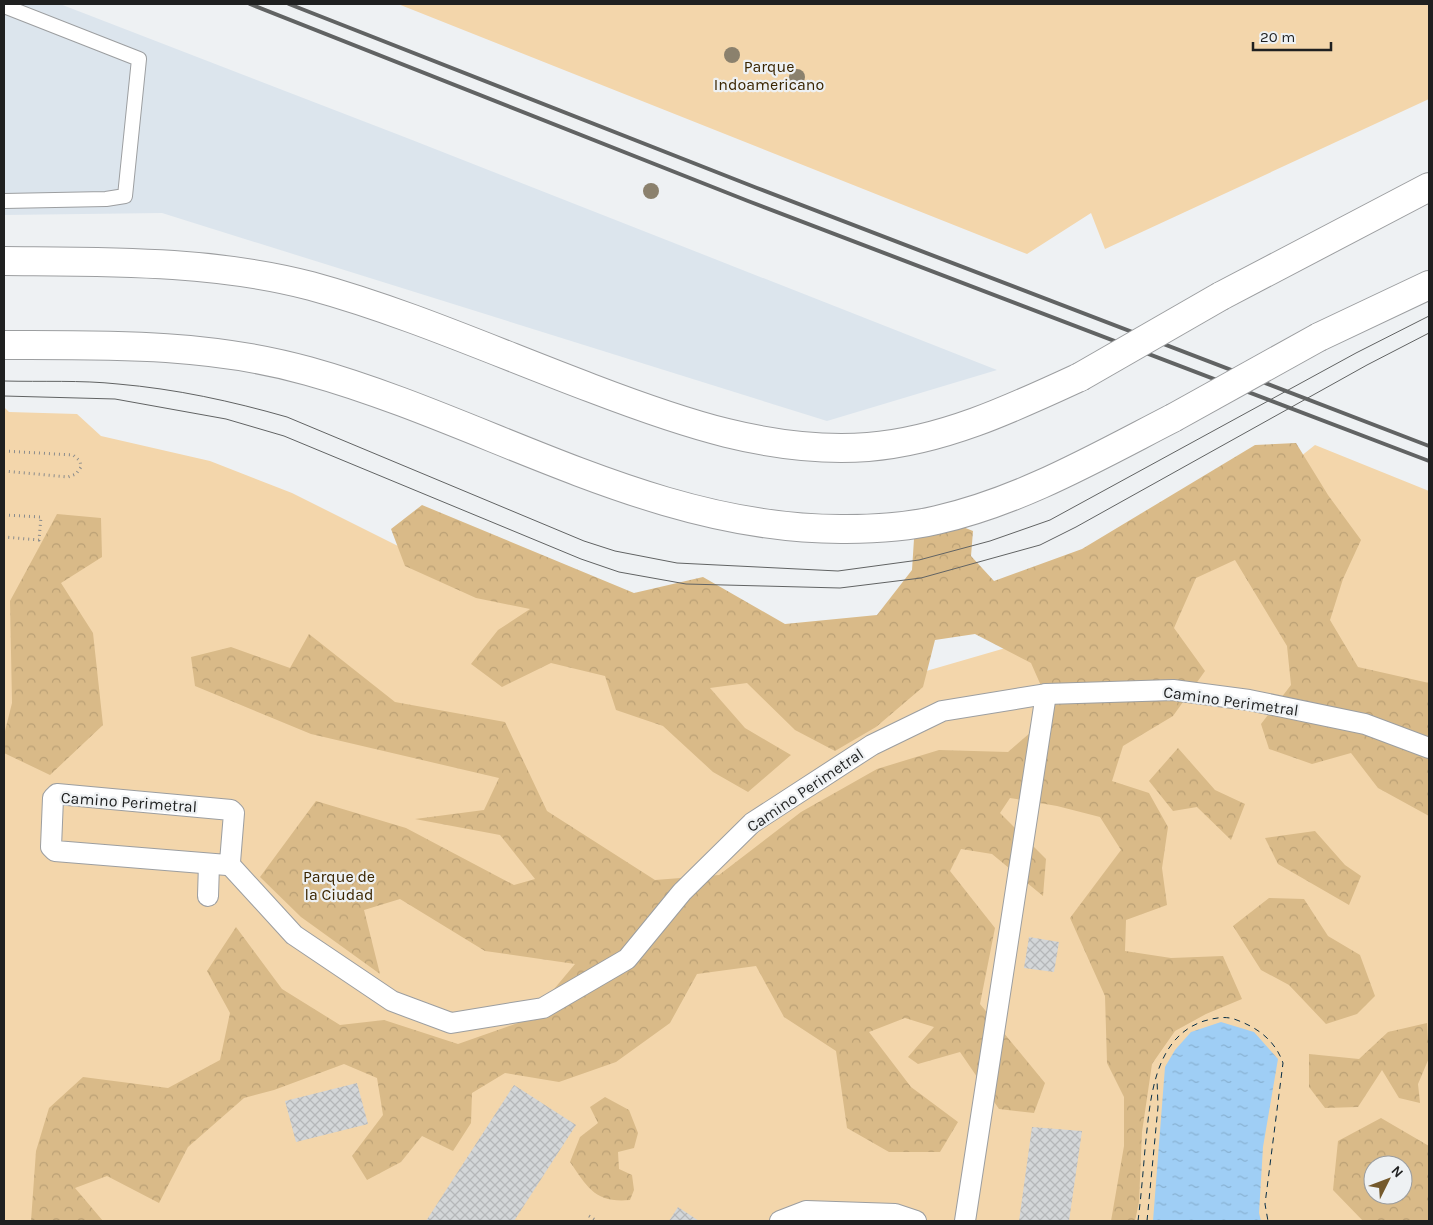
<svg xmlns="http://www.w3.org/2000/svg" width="1433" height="1225" viewBox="0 0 1433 1225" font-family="Karla,sans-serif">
<defs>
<pattern id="forest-crowns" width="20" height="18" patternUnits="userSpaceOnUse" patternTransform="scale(1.25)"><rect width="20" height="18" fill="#d9ba88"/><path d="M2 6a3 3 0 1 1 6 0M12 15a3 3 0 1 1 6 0" fill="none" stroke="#baa075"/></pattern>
<pattern id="water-ripples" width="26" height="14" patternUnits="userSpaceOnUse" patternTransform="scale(1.25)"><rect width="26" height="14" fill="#9fcef5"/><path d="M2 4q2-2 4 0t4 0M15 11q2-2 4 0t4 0" fill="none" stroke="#88b1d2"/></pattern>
<pattern id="building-cross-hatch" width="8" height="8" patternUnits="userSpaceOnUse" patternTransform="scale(1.25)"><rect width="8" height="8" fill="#d3d6d8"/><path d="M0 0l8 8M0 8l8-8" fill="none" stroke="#b5b7b9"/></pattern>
</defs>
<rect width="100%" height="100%" fill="#eef1f3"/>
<path fill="#dce5ed" d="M4,4H60L407,138L997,370L827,421L162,213L4,215Z"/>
<g fill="#f3d6ab" fill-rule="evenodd">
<path d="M398,4H1429V99L1105,249L1091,213L1027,254Z"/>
<path d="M4,407L9,412L77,414L101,436L210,461L292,493L400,547L854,692L1009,647L1232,511L1315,445L1429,491V1221H4ZM1373,1165H1403V1195H1373Z"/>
</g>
<g fill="url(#forest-crowns)" fill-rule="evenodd">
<path d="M1296,443L1328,495L1361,540L1343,579L1330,620L1358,667L1429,683V816L1378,788L1351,753L1312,764L1269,749L1261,724L1291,685L1287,646L1235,560L1196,578L1174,628L1205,671L1173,716L1123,746L1112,781L1149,793L1168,827L1162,868L1167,905L1126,920L1125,951L1171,958L1223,956L1242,999L1206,1014L1175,1031L1152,1064L1142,1132L1139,1202L1135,1221H1111L1124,1146V1097L1107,1063L1105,996L1070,918L1121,850L1100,817L1057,806L1010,798L1000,813L1046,859L1043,896L992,854L961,849L950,871L995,928L980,1004L1045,1083L1034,1113L999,1109L960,1052L918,1064L908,1057L934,1027L905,1018L869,1032L911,1087L958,1122L940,1152H889L847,1128L836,1051L784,1017L756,966L697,974L670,1023L616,1062L559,1082L505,1073L472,1093L471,1123L453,1151L422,1136L401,1162L367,1180L352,1156L383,1115L377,1078L344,1064L274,1090L244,1098L188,1147L159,1203L107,1176L75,1188L103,1221H31L36,1151L49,1108L83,1077L168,1088L220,1060L230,1013L207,971L236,927L282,989L340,1025L384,1020L458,1044L529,1019L575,964L485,951L400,899L364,910L380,974L301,917L260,877L316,801L406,828L514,885L535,879L500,835L415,819L484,810L499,778L311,734L195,686L191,657L231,647L290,668L309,634L395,702L505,722L547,811L655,880L719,875L801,812L877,769L939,750L1008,752L1053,713L1031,663L975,634L935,640L923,687L876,727L835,751L795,730L747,683L710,688L745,728L791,755L748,792L713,772L663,726L616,710L605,676L551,663L502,687L471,664L498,630L530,609L476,598L405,566L391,529L422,505L634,593L703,577L785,624L877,615L912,570L914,539L953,523L973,531L971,556L994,581L1082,549L1255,445Z"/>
<path d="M57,514L101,518L102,557L61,583L93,633L103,725L50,775L4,753V735L12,703L10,601Z"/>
<path d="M1178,748L1215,790L1245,804L1231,840L1197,807L1173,811L1149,781Z"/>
<path d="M1315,831L1345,865L1361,876L1349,905L1278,864L1265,838Z"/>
<path d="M1269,898L1304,899L1328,936L1360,955L1375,996L1357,1014L1326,1024L1289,985L1261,970L1233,926Z"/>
<path d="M1427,1023L1429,1058L1418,1084L1420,1103L1399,1098L1382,1070L1358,1107L1325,1108L1309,1087V1054L1359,1059L1388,1032Z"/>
<path d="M605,1097L629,1110L638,1133L634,1148L618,1152L619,1169L632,1175L634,1190L630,1200C595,1203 588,1188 570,1162L580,1137L598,1123L590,1107Z"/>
<path d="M1381,1118L1429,1146V1221H1363L1333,1190L1338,1141ZM1373,1165H1403V1195H1373Z"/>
</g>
<path fill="url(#water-ripples)" d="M1221,1022L1254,1032L1278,1059L1263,1147L1259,1213L1261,1221H1153L1165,1067L1175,1050L1191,1032Z"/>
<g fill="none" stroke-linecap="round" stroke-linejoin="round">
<g stroke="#062d46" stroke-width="1" stroke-dasharray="6 5" stroke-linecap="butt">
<path d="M1138,1221C1141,1197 1143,1173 1145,1149C1150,1104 1152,1038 1204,1021C1215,1018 1224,1016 1234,1019C1257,1027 1275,1040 1283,1063L1265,1204L1268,1221"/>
<path d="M1147,1221L1158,1107L1157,1079"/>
</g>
</g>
<g fill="url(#building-cross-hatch)">
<path d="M1029,937L1059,942L1054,972L1024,968Z"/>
<path d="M357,1083L368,1124L296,1142L285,1101Z"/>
<path d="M514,1085L576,1125L514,1221H426Z"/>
<path d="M1032,1127L1082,1131L1069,1221H1019Z"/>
<path d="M678,1207L699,1221H669Z"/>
</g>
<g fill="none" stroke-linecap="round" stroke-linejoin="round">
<g stroke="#9c9ea0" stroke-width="16">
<path id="service" d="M4,6L139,59L125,196L106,199L4,201"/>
</g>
<g stroke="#9c9ea0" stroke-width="22">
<g id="pedestrian">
<path d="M57,794L231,810L234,813L230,862L227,865L55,851L51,847L53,798Z"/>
<path d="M229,864L294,935L392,1001L451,1023L543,1008L627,959L682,892L752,823L872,745L942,711L1046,694L1173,690L1249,700L1365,724L1429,748"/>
<path d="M208,896L209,864"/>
<path d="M780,1221L806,1211L895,1214L916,1221"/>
<path d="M965,1221L1046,694"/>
</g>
</g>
<g stroke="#9c9ea0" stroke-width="30">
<g id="secondary">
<path d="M4,261C105,262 212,260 311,286C406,312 498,353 591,388C680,422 771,454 868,447C943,441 1013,408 1080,377"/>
<path d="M1221,296L1429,187"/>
<path d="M1319,337L1429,285"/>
<path d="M4,345C106,345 209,343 308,371C488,421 654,531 846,529C876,529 908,527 937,520C1021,501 1097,457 1173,418"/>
</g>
</g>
<g stroke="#898b8c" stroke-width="3" stroke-dasharray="1 4" stroke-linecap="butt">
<path d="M4,451L73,455L80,461L81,467L76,474L68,477L4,471"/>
<path d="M4,515L41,517L39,540L4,537"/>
<path d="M589,1216L597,1221"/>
</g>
<use href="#service" stroke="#fff" stroke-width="14"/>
<use href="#pedestrian" stroke="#fff" stroke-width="20"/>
<use href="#secondary" stroke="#fff" stroke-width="28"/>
<g stroke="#616363" stroke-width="1">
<path d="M4,381C42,382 81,380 118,384C176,389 231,401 287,417L584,541L615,551L677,563L838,571L919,560L990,541L1050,520L1356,353L1429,316"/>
<path d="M4,396L115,399L226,419L284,436L581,559L619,572L686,584L840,588L921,578L1040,545L1076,527L1367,365L1429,333"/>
</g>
<g stroke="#616363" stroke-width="4">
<path d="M250,4L748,201L1429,461"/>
<path d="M289,4L757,188L1429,446"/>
</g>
<g stroke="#9c9ea0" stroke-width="30" stroke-linecap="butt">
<g id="secondary-bridge">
<path d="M1080,377L1221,296"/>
<path d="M1173,418L1319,337"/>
</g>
</g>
<use href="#secondary-bridge" stroke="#fff" stroke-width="28"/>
</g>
<g fill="#8b816d">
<circle cx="732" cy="55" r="8"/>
<circle cx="797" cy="77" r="8"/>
<circle cx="651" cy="191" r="8"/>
</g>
<g text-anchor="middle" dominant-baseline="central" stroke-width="4.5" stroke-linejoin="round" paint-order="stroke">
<g font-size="16" fill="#3a2500" stroke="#eef1f3">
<text x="769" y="66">Parque<tspan x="769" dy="18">Indoamericano</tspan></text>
<text x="339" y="876">Parque de<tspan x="339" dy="18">la Ciudad</tspan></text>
</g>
<g font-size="16" fill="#1f2020" stroke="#eef1f3">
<text transform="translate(1231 701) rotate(8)">Camino Perimetral</text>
<text transform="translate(805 790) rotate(-34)">Camino Perimetral</text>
<text transform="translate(129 802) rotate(4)">Camino Perimetral</text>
</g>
</g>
<rect width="1433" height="1225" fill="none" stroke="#1f2020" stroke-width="10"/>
<g transform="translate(1388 1180) rotate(48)"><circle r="24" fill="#eef1f3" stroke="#9b9d9f"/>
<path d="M0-4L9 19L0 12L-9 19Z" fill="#74592b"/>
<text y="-8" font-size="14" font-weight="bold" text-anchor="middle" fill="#1f2020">N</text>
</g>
<path d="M1253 42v8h78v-8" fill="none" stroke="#1f2020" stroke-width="2.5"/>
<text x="1260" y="42" font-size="15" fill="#1f2020" stroke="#eef1f3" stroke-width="4" paint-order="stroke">20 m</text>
</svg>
